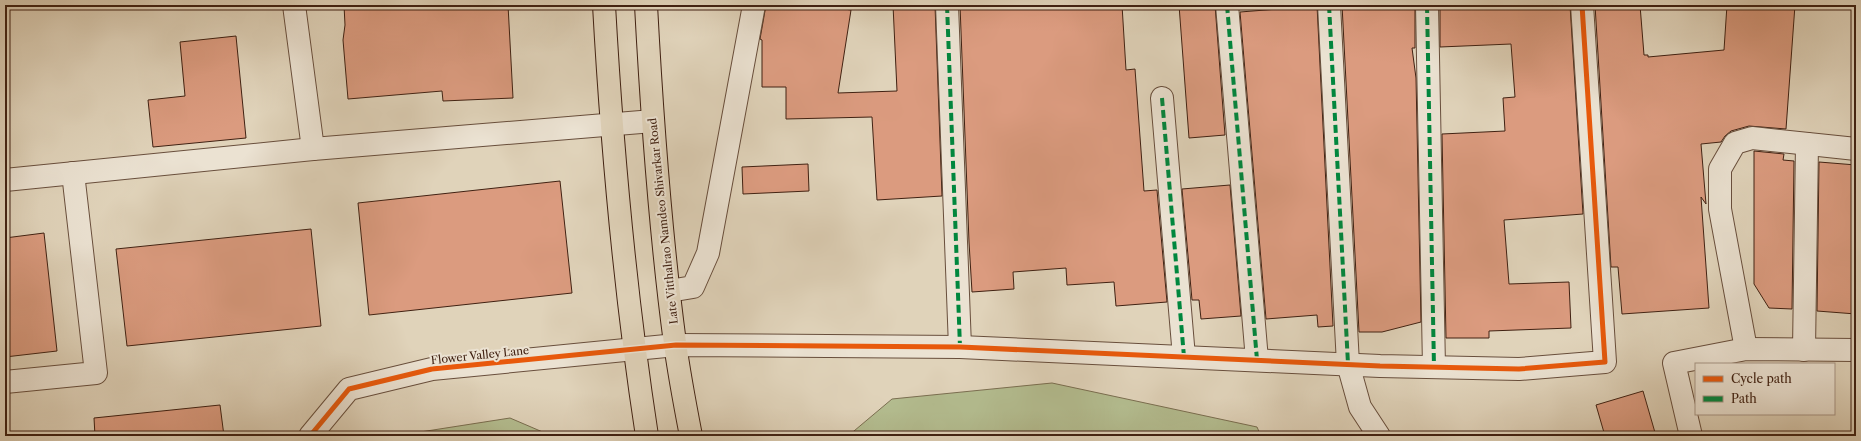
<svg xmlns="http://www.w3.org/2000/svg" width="1861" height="441" viewBox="0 0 1861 441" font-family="'Libre Caslon Text',serif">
<rect width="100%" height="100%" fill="#e0d3ba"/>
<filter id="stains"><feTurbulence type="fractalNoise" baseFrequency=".005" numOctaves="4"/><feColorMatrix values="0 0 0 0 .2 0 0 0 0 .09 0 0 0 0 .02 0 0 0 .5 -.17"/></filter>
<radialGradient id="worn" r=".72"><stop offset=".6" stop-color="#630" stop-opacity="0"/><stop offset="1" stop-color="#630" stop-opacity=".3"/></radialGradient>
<g fill="#b3bc8f" stroke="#7a6e50">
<path d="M1052,383L1257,427L1261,436H848L892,399Z"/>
<path d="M510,418L552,436H399L401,435Z"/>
</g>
<g fill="#db9b7f" stroke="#402112">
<path d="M344,5H508L513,98L443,101L442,91L348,99L343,40L345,25Z"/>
<path d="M766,5H816L851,10L838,93L897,91L893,5H935L942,196L877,200L872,117L786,119V87H762V40L760,39Z"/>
<path d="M960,5H1122L1126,70L1135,69L1144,191L1157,190L1167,302L1116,306L1114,282L1067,285L1066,268L1013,272L1014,289L972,292L969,242Z"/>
<path d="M1179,5H1215L1225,135L1189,138Z"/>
<path d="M1291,5H1317L1333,326L1318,327L1317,315L1266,319L1240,12L1291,8Z"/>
<path d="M1342,5H1415V48H1412L1416,78L1421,322L1382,332H1359Z"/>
<path d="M1440,5H1570L1583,214L1504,220L1509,284L1569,282L1571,328L1489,331V338H1446L1442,134L1505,131L1503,98L1515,97L1511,44L1440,47Z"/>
<path d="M1595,5H1640L1644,55H1648V57L1724,50L1727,5H1795L1786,129L1749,126L1731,131L1725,136L1721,142L1701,144L1706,204L1701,197L1709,308L1622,314L1618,267H1611Z"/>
<path d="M236,36L246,138L153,147L148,100L185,96L180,42Z"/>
<path d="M1754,151L1784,154L1783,160L1794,161L1792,309L1769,308L1754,284Z"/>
<path d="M1819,162L1856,165V314L1817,311Z"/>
<path d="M808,164L809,191L743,194L742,167Z"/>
<path d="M560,181L572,293L369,315L358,203Z"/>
<path d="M1230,185L1241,316L1201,319L1199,300H1192L1182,189Z"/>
<path d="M311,229L321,326L127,346L116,249Z"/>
<path d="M44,233L57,351L5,357V238Z"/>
<path d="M1643,391L1656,436H1605L1596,405Z"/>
<path d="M220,405L224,436H95L94,418Z"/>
</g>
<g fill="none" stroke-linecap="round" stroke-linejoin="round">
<g stroke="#684e3c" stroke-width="24">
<g id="minor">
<path d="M294,5L313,149"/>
<path d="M947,5L960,347"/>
<path d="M1227,5L1257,360"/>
<path d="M1329,5L1348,364L1360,407L1379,436"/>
<path d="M1427,5L1434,367"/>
<path d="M1162,98L1184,357"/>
<path d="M5,180L313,149L653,121"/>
<path d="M669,291L693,287L708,253L754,5"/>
<path d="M1746,349L1720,209V169L1735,143L1752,138L1856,149"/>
<path d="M1804,350L1807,144"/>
<path d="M5,382L96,373L73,173"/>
<path d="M310,436L349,389L432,369L676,345L960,347L1380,366L1519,369L1605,362L1582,5"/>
<path d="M1691,436L1674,363L1746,349L1856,350"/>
</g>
</g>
<g stroke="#402112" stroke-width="24">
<g id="major">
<path d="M604,5C612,149 625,293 647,436"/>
<path d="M646,5C652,118 660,231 675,343C679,374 685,405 691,436"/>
</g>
</g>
<use href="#minor" stroke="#ebe2d2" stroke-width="22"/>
<use href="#major" stroke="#e0d3ba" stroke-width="22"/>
<g stroke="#00873e" stroke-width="4" stroke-dasharray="8 4" stroke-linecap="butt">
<path d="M947,5L960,347"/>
<path d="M1227,5L1257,360"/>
<path d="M1329,5L1348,364"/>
<path d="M1427,5L1434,367"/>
<path d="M1162,98L1184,357"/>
</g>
<g stroke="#ebe2d2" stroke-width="8">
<path id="cycleway" d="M310,436L349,389L432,369L676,345L960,347L1380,366L1519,369L1605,362L1582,5"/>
</g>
<use href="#cycleway" stroke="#e8590c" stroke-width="5"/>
</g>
<g text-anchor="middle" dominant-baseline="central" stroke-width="4" stroke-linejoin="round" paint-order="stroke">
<g font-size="11" fill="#402112" stroke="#ebe2d2">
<text transform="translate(663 221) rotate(-96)">Late Vitthalrao Namdeo Shivarkar Road</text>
<text transform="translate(480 355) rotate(-6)">Flower Valley Lane</text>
</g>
</g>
<rect width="1861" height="441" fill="none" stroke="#e0d3ba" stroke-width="20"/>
<rect x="6" y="6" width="1849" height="429" fill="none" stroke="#402112" stroke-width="2"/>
<rect x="10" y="10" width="1841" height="421" fill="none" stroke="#402112"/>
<rect x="1695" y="363" width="140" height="52" fill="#ebe2d2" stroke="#a79585"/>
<rect x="1703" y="376" width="20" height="6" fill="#e8590c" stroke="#a79585"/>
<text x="1731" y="383" font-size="12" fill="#402112">Cycle path</text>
<rect x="1703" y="396" width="20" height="6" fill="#00873e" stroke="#a79585"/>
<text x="1731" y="403" font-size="12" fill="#402112">Path</text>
<rect width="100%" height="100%" filter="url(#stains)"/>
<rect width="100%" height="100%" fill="url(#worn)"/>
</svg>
